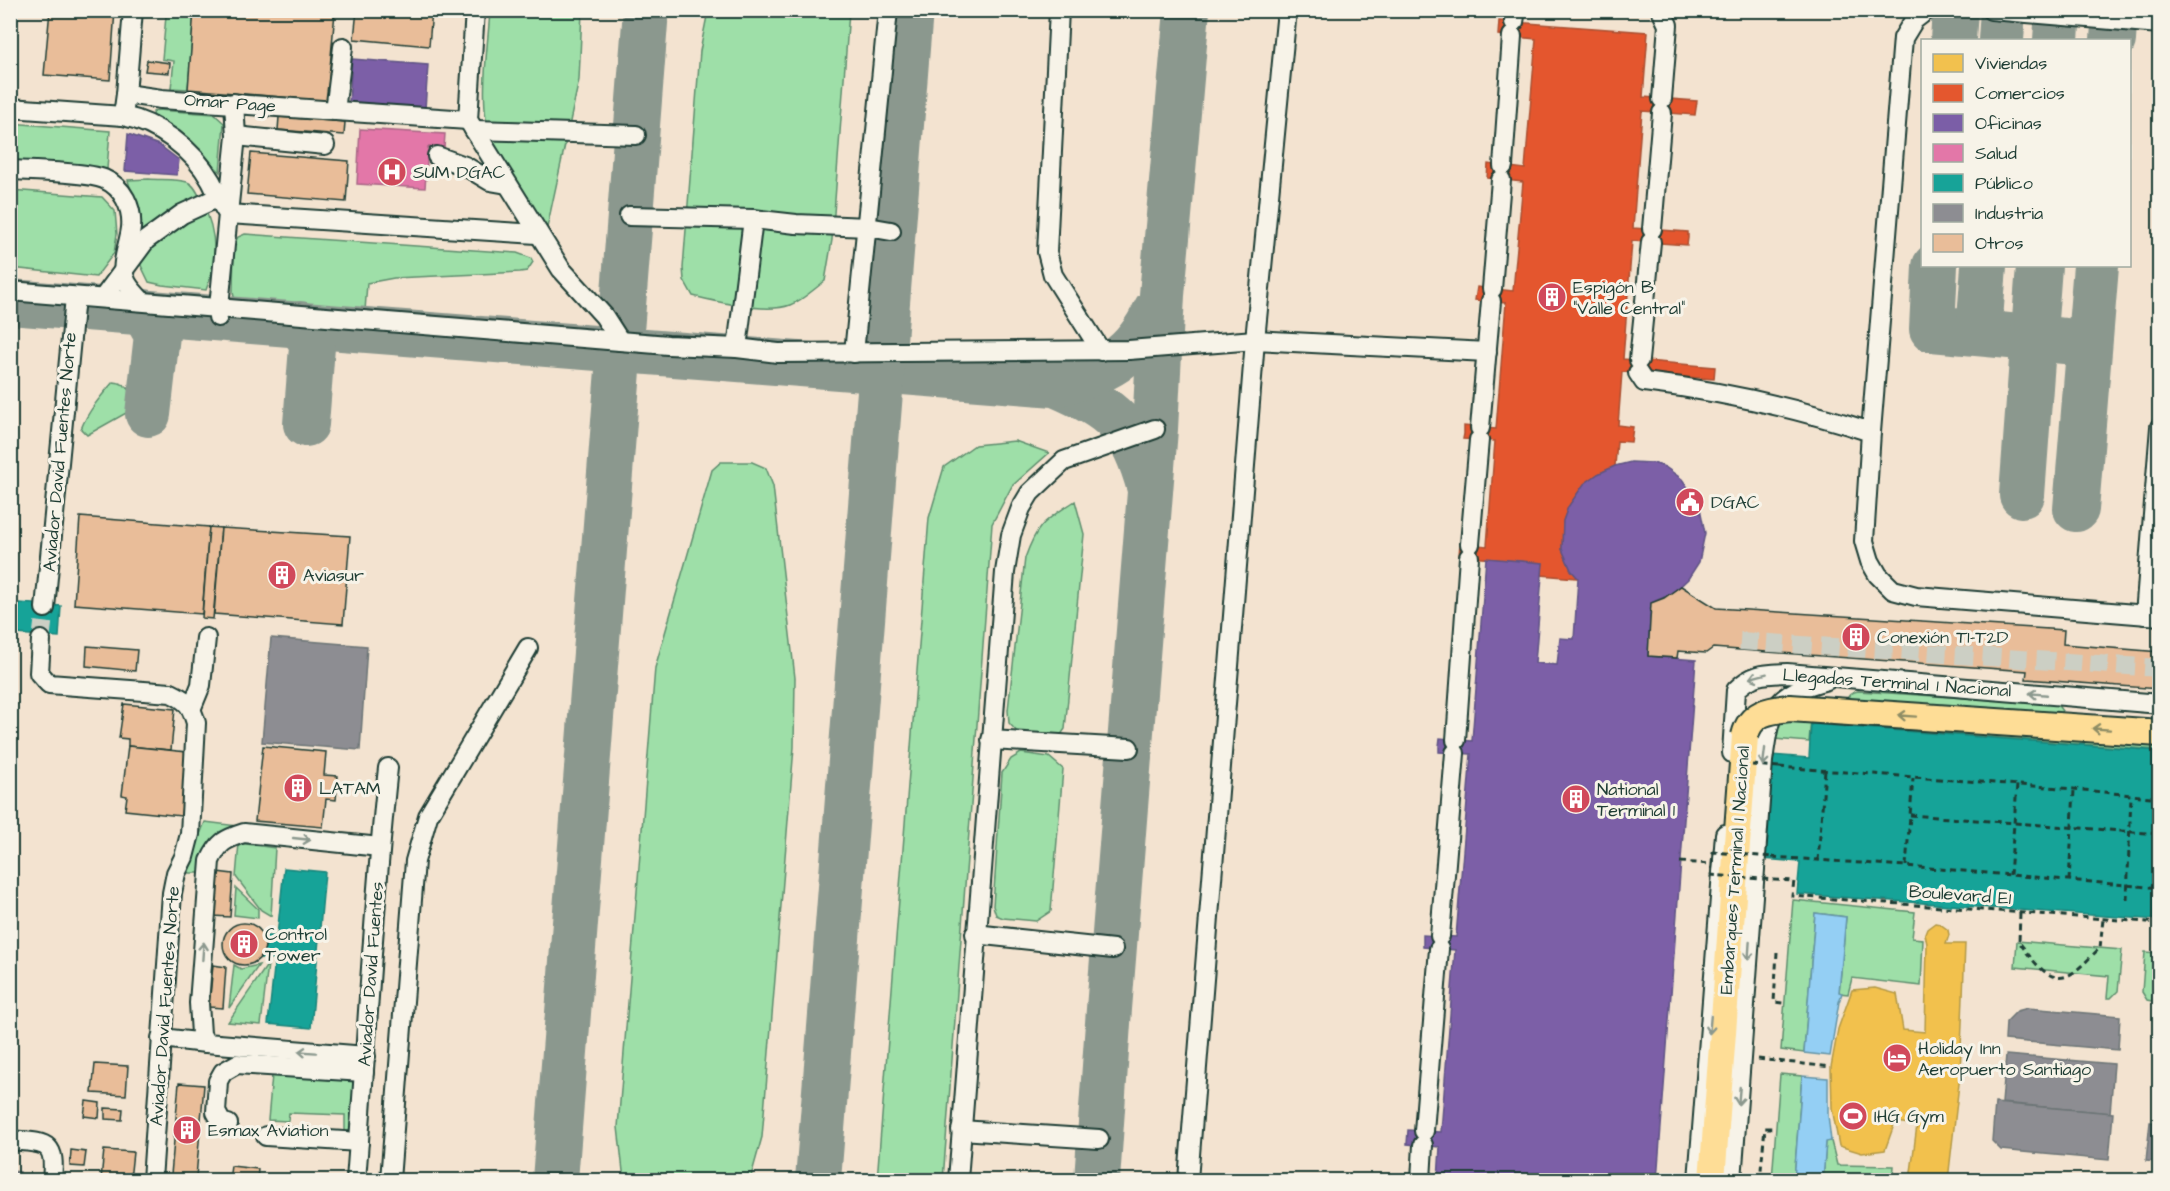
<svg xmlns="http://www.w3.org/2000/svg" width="2170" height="1191" viewBox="0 0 2170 1191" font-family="'Architects Daughter',sans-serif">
<rect width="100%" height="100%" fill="#f7f3e8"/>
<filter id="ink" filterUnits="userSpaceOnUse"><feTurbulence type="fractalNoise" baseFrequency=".0167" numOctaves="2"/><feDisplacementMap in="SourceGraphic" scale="12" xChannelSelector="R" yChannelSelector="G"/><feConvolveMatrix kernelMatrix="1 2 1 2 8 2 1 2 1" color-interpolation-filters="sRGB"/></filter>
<g filter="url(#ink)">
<path fill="#f3e3d0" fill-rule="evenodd" d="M10,11H2159V1180H11ZM1922,40H2130V266H1922Z"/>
<g fill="#9edfa8" stroke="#5e8e6e" stroke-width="1.5">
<path d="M151,11H194L188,89L171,88L174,61L162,59L166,16L151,15Z"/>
<path d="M490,11H582L579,80L547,228C528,200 504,170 491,139C478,106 488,46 490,11Z"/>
<path d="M708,11H849L832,240L825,281C814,289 802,301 790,305C767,314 717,302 693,296L684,280L683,268L700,51Z"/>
<path d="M157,110L214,114L224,123L220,172L188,139L154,119L153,112Z"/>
<path d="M10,123L110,131L107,169L11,161Z"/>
<path d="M149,179C161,180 176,179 187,182C194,184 198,193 201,200C216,229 219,259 206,290L162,285L149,282L136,255L137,215L128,180Z"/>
<path d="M10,190L102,197L115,211L117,234L114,253L96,277L11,268Z"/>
<path d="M245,234L517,253L531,258L533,262L527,271L520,272L394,278L367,283L365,311L240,301L234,297L233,292L234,244L238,237Z"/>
<path d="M113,382C132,383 133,397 128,412L87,435L81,429C88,411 101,396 113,382Z"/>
<path d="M1015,441L1049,453L1012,486L992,524L943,1180H877L929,518L944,467L975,445Z"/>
<path d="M721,462H752L766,468L773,486L795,678L794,747L762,1137L750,1180H624L618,1127L655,668L712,470Z"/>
<path d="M1075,501L1084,534L1065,729L1060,736L1020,735L1009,723L1008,710L1025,558C1038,522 1045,521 1075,501Z"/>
<path d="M1858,691L2057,704L2062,711L2061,735L2159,740V750L1843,726C1845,713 1841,694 1858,691Z"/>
<path d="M1808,694H1813L1809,742L1774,739L1776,715Z"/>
<path d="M1021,753L1049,757L1063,769L1051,911L1036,921L1003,918L996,915L993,906L1002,773L1011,759Z"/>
<path d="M205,822L246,827L204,873H189L191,857Z"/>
<path d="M239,843L275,848L271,916L261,910L236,877Z"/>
<path d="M236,888L258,909V918L234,915Z"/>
<path d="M1793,900L1915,912L1912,938L1923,939L1921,986L1852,978L1848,994L1839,993L1846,917L1815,913L1804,1053L1781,1050Z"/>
<path d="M2017,941L2122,950L2118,991L2111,998H2107L2109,976L2015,967Z"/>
<path d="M2145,952L2159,953V977H2155L2152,1001L2147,1000L2142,992Z"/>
<path d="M268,964L261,1025L228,1022Z"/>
<path d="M234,965L241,969L259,965L229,1008Z"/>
<path d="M1780,1074L1802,1076L1794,1180H1772Z"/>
<path d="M272,1075L352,1080L354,1086L350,1130L345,1136V1115L289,1113L288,1121L268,1120Z"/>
<path d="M1826,1141H1831L1837,1165L1894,1166L1893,1180H1823Z"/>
</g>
<g fill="#94cff4" stroke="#6595a7" stroke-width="1.5">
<path d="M1815,913L1846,917L1839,992L1842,993L1839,1002L1830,1056L1804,1053Z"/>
<path d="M1802,1076L1828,1078V1115L1831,1141L1826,1142L1823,1180H1794Z"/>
</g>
<path fill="#f2c14e" stroke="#b39946" stroke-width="1.5" d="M1935,923L1940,924L1948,930L1949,935L1946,944H1965L1960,1075L1948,1180H1910L1917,1125L1895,1122L1885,1150L1862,1153L1839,1146L1832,1108L1831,1067L1838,1029L1852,990L1875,988L1897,994L1903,1030L1925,1032L1927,944L1925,934L1927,929Z"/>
<path fill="#e4572e" stroke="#a94f30" stroke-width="1.5" d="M1499,21L1648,32L1643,97L1697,101L1695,115L1642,111L1633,228L1688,232V238L1687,245L1632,241L1623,359L1715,367L1714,379L1622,372L1618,425L1633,427L1631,442L1617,441L1615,466L1598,474L1584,484L1568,507L1563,521L1562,549L1571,570L1578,578L1541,575L1543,563L1459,556L1460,543L1487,546L1495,441L1463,439L1464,434V426L1496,429L1506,303L1475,300L1477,287L1513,291L1523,182L1487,178L1488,164L1525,169L1536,39L1498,35Z"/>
<g fill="#7b5ea7" stroke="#5f5484" stroke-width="1.5">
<path d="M352,59L428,65L425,109L349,103Z"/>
<path d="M128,134L159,145L179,160L177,175L125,171Z"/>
<path d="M1631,462L1653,463L1665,467L1682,479L1699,503L1705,533L1699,562L1688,579L1673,593L1651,603L1648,656L1696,660L1657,1180H1438L1440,1147L1407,1144L1408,1130L1441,1132L1455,950L1423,947V935L1456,937L1471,754L1439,752V746L1440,738L1472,741L1486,558L1543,563L1535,663L1557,665L1560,638L1574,639L1578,578L1571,570L1562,549L1563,521L1568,507L1584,484L1598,474L1615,466Z"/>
</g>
<path fill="#e377a8" stroke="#a86685" stroke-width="1.5" d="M360,129L445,134L444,148L428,147L425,188L357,184Z"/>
<g fill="#17a398" stroke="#19847a" stroke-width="1.5">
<path d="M19,603L61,606L59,637L16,634Z"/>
<path d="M1811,724L2160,751V920L1797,894L1800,862L1763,859L1771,755L1809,758Z"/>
<path d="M284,868L325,872L311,1028L268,1024L275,959L260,958L266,946L263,936H277Z"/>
</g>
<g fill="#8d8d92" stroke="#6c7576" stroke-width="1.5">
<path d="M271,638L367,646L360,750L262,742Z"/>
<path d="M2028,1008L2120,1016L2118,1050L2005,1040L2006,1022L2017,1011Z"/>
<path d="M2158,1031H2160V1057H2156Z"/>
<path d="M2006,1055L2114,1064L2110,1113L2002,1103Z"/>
<path d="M1995,1103L2113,1113L2109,1160L2001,1150L1992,1141Z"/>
<path d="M2150,1122L2160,1123V1162L2146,1161Z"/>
<path d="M10,1171L20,1172L19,1180H10Z"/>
</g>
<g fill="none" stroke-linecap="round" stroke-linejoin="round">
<g stroke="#8b988e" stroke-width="46">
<path d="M1953,40L1955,10"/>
<path d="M2001,40L2003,10"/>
<path d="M2056,40L2058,10"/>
<path d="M2113,40L2115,10"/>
<path d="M1935,266L1932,329L2065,341"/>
<path d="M10,302L1055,384C1115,410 1132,425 1150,489"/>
<path d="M144,312L157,335L148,414"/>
<path d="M300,324L311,341L312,347L306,424"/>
<path d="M1979,333L1984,266"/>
<path d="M1055,384C1104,373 1134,358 1156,310"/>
<path d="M2022,495L2039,266"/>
<path d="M2076,509L2096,266"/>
<path d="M555,1180L646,10"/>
<path d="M818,1180L910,10"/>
<path d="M1097,1180L1109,1009L1155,429L1162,295L1187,10"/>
</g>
</g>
<g fill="#e9bd99" stroke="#1f3d34" stroke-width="1.5">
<path d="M50,10H115L110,80L44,75Z"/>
<path d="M194,10L335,12L327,101L188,89Z"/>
<path d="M357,10H432L429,46L354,39Z"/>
<path d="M147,60L170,63L169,73L145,71Z"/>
<path d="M279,117L345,122L344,135L278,130Z"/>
<path d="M251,153L349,161L346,202L247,194Z"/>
<path d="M80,517L209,527L202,614L74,604Z"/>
<path d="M209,527L221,528L213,619L202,618Z"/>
<path d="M221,528L350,536L343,624L214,614Z"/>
<path d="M1681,586L1716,608L2064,630L2063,644L2160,652V689L2026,679L2027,671L1713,648L1706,653L1678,651L1677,658L1648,656L1651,603L1664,598Z"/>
<path d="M87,646L137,650L135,671L86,666Z"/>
<path d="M124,704L175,709L171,750L128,746V739L119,738Z"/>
<path d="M128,746L187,752L181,816L125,810L127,796L122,795Z"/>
<path d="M263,746L326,752L324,775L338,776L336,800L326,799L323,827L255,821Z"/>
<path d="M217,872L233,874L230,917L213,916Z"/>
<circle cx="244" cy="944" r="21"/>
<path d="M213,965L226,967L223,1008L209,1007Z"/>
<path d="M95,1064L128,1066L126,1095L92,1093Z"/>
<path d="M179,1083L204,1085L196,1177L171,1175Z"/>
<path d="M86,1101L100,1103L99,1118L84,1116Z"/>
<path d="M105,1108L123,1109L122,1120L105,1119Z"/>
<path d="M71,1150L86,1152L84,1167L70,1166Z"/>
<path d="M104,1150L133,1152L130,1180L101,1179Z"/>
<path d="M231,1166L258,1169L257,1180H229Z"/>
</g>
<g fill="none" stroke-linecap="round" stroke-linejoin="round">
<g stroke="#cccfc4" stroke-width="18" stroke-dasharray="18 9" stroke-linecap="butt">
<path d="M41,640L45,608"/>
<path d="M1740,641L2160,668"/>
</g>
<g stroke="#1f3d34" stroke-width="22">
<g id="minor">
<path d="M475,10L468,120L561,269L604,316L620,341"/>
<path d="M1059,10L1047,252L1053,275L1101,351"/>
<path d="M1661,10L1668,25L1662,99"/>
<path d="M1991,10L2160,24"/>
<path d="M1514,22L1516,10"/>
<path d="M126,94L133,10"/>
<path d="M234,103L236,136L228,214L537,234"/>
<path d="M10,108L123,116C158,123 193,149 211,181C217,192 220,204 228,214L218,317"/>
<path d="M335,111L343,47"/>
<path d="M123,116L126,94L161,99L468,120"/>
<path d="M474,130L636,135"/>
<path d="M236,136L325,145"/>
<path d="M437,156L465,166L490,181L507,184"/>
<path d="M1503,166L1512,36"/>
<path d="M10,170C31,171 87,172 104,179C123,187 133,208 131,228C129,246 118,267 127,283C131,290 137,296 142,301"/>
<path d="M629,216L753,219L796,224L868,227L891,231"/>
<path d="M1652,229L1662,113"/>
<path d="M1492,289L1501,180"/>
<path d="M10,291L668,345L737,348L778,353L1129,350L1255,340L1487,352"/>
<path d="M103,298L146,240L182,214L219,197"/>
<path d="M737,348L753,219"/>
<path d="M854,353L888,10"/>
<path d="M1639,360L1651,242"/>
<path d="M1638,373L1644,382C1721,391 1797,408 1871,432L1864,541L1870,561L1878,575L1893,590L1916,596L2160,616"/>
<path d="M1480,428L1491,301"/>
<path d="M1871,432L1903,38L1914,20L1927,10"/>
<path d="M1470,544L1479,440"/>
<path d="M45,608L75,297"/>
<path d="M2145,615L2160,427"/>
<path d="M41,640L39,673L49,684L171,693C188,701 191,706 196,723L190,834L184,857L176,873L172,893L152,1180"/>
<path d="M192,707L201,685L206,638"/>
<path d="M991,740L1129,748"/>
<path d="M1456,740L1469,557"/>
<path d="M1732,753L1736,690C1753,673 1765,674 1787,673L2160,704"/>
<path d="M975,934L1113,949"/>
<path d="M1440,936L1455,753"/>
<path d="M161,1038L206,1043"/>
<path d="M366,1056L206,1043L201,1034L199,1003L210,861C219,842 225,839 244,833L380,847"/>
<path d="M228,1124L222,1123L216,1112L218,1081L223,1072L237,1064L364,1072"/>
<path d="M961,1130L1099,1139"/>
<path d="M1424,1131L1439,949"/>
<path d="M266,1136L359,1142"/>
<path d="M10,1140C46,1143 56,1140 52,1180"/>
<path d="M356,1180C367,1043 373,905 388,768"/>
<path d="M390,1180L415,861L428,816L528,648"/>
<path d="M958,1180L1005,572L1011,535L1021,508L1030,493L1064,461L1155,429"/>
<path d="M1188,1180L1255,340L1287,10"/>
<path d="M1421,1180L1423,1145"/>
<path d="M1698,1180L1725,834"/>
<path d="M1732,1180L1763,761C1770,710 1772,694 1827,680"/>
</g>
</g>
<g stroke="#1f3d34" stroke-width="30">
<path id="highway" d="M1712,1180L1745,736"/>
</g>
<g stroke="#1f3d34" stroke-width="3" stroke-dasharray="6 4.5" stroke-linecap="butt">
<path d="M1779,767L2074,789L2160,798"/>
<path d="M1910,815L2160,834"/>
<path d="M1772,857L1906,866L2160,888"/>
<path d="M1818,861L1825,770"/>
<path d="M1906,866L1913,778"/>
<path d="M2010,875L2017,785"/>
<path d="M1774,880L1794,881L1792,896L2160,923"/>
<path d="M2069,881L2074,790"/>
<path d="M2127,900L2131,795"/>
<path d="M2020,913L2019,942C2030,956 2049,988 2071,974C2082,967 2091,956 2100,948L2103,919"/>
<path d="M1777,952L1774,1002L1783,1003"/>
<path d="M1758,1059L1831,1067"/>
<path d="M1760,1180L1765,1128H1774"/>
</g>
<use href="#minor" stroke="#f7f3e8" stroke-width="18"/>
<use href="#highway" stroke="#fedd96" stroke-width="26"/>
<g stroke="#1f3d34" stroke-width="30" stroke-linecap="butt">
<path id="highway-bridge" d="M1745,736C1750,713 1769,710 1790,708L2160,733"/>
</g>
<g stroke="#1f3d34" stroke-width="3" stroke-dasharray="6 4.5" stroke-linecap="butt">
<path d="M1752,765L1779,767"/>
<path d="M1680,862L1712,864L1711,875L1774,880"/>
<path d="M1712,864L1713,852L1772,857"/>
</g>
<use href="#highway-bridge" stroke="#fedd96" stroke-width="26"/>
</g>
<defs><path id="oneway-shaft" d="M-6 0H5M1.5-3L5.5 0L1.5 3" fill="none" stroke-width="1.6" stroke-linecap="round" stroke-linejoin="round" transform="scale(1.5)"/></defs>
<g stroke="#8b988e">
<use href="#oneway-shaft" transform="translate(1758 676) rotate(165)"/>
<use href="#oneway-shaft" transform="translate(2038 694) rotate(-175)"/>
<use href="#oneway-shaft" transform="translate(1764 757) rotate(97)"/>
<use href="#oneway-shaft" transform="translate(302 839) rotate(6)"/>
<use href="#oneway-shaft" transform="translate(203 951) rotate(-86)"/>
<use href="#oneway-shaft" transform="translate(1749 951) rotate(94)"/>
<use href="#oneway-shaft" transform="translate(1710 1025) rotate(95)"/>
<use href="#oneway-shaft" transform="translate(307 1052) rotate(-176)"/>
<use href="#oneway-shaft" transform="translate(1739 1096) rotate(95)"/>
</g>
<g stroke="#8e8d65">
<use href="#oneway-shaft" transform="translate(1907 716) rotate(-176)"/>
<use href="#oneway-shaft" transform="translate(2101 729) rotate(-176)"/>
</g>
</g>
<defs>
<g id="hospital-disc" transform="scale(1.5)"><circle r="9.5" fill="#d1495b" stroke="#f7f3e8"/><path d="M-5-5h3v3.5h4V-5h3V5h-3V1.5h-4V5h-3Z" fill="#fff"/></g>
<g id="building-disc" transform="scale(1.5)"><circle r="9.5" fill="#d1495b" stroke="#f7f3e8"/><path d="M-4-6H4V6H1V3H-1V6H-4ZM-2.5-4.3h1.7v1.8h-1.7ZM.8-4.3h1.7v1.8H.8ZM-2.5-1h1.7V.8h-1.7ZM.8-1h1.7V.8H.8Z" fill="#fff"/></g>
<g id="civic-disc" transform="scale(1.5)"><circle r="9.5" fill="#d1495b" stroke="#f7f3e8"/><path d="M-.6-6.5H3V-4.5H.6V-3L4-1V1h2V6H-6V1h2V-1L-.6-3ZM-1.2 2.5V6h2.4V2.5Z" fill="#fff"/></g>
<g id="hotel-disc" transform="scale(1.5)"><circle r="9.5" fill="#d1495b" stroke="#f7f3e8"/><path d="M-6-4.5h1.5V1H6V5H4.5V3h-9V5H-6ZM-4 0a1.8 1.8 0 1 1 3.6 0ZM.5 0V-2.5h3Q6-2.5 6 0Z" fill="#fff"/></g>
<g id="stadium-disc" transform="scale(1.5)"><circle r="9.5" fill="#d1495b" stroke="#f7f3e8"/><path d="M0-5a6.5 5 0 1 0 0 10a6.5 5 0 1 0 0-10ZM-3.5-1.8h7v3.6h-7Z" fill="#fff"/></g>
</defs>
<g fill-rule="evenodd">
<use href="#hospital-disc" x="392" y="172"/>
<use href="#building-disc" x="1552" y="297"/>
<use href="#civic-disc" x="1690" y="502"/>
<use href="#building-disc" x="282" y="575"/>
<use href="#building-disc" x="1856" y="637"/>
<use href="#building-disc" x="298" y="788"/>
<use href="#building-disc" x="1576" y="799"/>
<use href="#building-disc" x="244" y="944"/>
<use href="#hotel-disc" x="1897" y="1058"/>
<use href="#stadium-disc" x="1853" y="1116"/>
<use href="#building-disc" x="187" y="1130"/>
</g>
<g text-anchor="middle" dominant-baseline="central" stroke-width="6" stroke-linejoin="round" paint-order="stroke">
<g font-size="18" fill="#1f3d34" stroke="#f7f3e8">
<text transform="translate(230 103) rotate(4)">Omar Page</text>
<text transform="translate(60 452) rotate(-85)">Aviador David Fuentes Norte</text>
<text transform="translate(1897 683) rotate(4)">Llegadas Terminal 1 Nacional</text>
<text transform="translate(1735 870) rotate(-86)">Embarques Terminal 1 Nacional</text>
<text transform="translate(1960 895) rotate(4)">Boulevard E1</text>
<text transform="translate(371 974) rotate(-86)">Aviador David Fuentes</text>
<text transform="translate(165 1006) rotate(-86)">Aviador David Fuentes Norte</text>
</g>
<g font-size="18" fill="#1f3d34" stroke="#f7f3e8" text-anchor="start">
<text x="413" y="172">SUM DGAC</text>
<text x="1573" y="287">Espigón B<tspan x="1573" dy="21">"Valle Central"</tspan></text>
<text x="1711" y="502">DGAC</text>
<text x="303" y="575">Aviasur</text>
<text x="1877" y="637">Conexión T1-T2D</text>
<text x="319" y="788">LATAM</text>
<text x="1597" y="789">National<tspan x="1597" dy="21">Terminal 1</tspan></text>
<text x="265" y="934">Control<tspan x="265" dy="21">Tower</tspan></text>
<text x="1918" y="1048">Holiday Inn<tspan x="1918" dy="21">Aeropuerto Santiago</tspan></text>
<text x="1874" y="1116">IHG Gym</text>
<text x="208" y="1130">Esmax Aviation</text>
</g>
</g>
<rect width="2170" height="1191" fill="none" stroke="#f7f3e8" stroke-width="36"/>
<rect x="18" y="18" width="2134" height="1155" fill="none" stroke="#1f3d34" stroke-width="2" filter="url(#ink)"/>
<rect x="1921" y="39" width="210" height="228" fill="#f7f3e8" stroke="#a1aaa0" stroke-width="1.5"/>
<rect x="1933" y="54" width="30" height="18" fill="#f2c14e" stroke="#a1aaa0" stroke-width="1.5"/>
<text x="1975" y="69" font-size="18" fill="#1f3d34">Viviendas</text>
<rect x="1933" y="84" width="30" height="18" fill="#e4572e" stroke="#a1aaa0" stroke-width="1.5"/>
<text x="1975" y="99" font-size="18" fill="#1f3d34">Comercios</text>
<rect x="1933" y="114" width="30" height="18" fill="#7b5ea7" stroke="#a1aaa0" stroke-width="1.5"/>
<text x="1975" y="129" font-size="18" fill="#1f3d34">Oficinas</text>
<rect x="1933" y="144" width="30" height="18" fill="#e377a8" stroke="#a1aaa0" stroke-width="1.5"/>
<text x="1975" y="159" font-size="18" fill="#1f3d34">Salud</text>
<rect x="1933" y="174" width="30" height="18" fill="#17a398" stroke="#a1aaa0" stroke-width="1.5"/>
<text x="1975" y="189" font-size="18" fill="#1f3d34">Público</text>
<rect x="1933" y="204" width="30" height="18" fill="#8d8d92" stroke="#a1aaa0" stroke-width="1.5"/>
<text x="1975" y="219" font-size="18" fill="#1f3d34">Industria</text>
<rect x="1933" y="234" width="30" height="18" fill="#e9bd99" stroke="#a1aaa0" stroke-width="1.5"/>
<text x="1975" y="249" font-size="18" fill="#1f3d34">Otros</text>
</svg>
